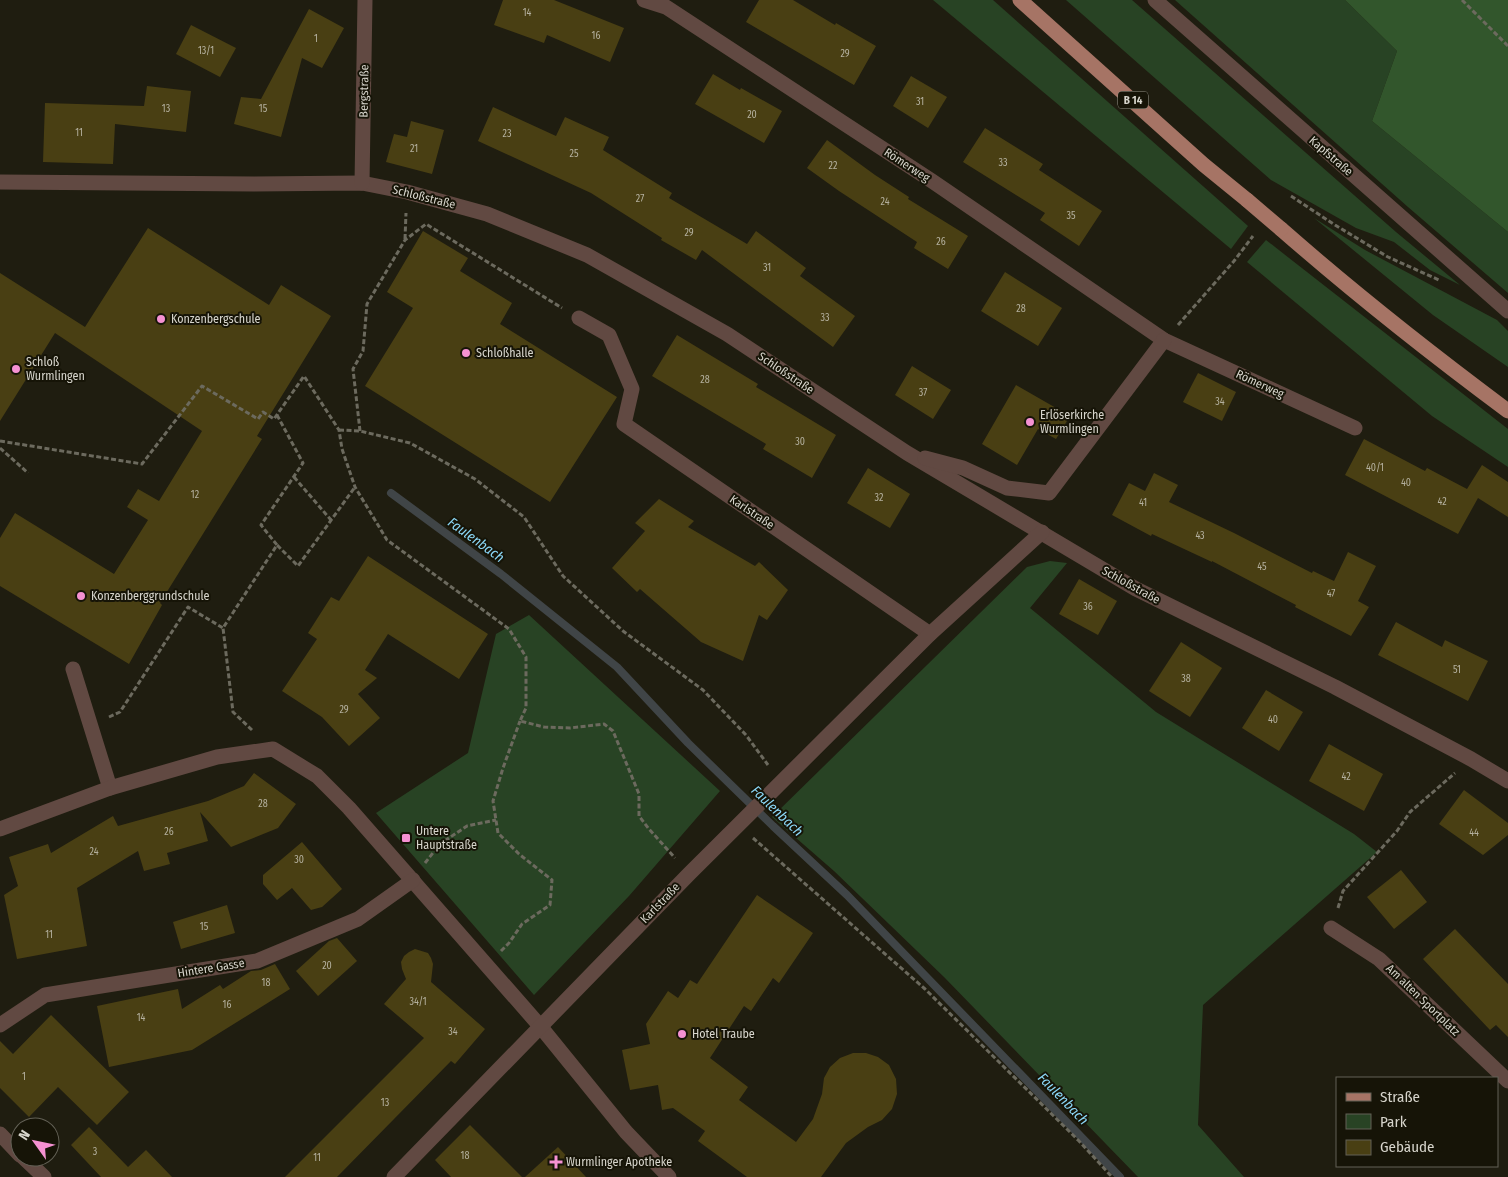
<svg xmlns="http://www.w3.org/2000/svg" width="1508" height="1177" viewBox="0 0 1508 1177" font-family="'Fira Sans Condensed',sans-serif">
<rect width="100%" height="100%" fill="#1f1d10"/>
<g fill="#284324">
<path d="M933,0H993L1248,226L1231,249Z"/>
<path d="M1066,0H1132L1396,232L1460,285L1430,270L1394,242L1356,228L1271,180Z"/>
<path d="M1175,0H1345L1397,51L1372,121L1508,232V293L1408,207Z"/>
<path d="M1314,218L1365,250L1497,320L1508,331V367L1433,315Z"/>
<path d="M1266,240L1508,429V467L1432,416L1247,262Z"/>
<path d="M1050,561L1067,563L1030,608L1156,712L1354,834L1377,852L1203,1005L1198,1125L1244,1177H1138L944,977L834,871L772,817L1027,567Z"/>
<path d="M529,615L720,791L629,896L534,995L376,813L468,753L496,634Z"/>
</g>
<path fill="#32562c" d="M1345,0H1508V232L1372,121L1397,51Z"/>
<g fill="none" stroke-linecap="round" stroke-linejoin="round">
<path stroke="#404547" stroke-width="8" d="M391,493L501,574L617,667L688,743L773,826L847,895L1120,1177"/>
</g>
<g fill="#493f13">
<path d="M503,0H554L624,28L610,62L547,35L544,43L494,25Z"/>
<path d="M759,0H793L835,25L836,23L876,46L854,85L746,22Z"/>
<path d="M309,9L344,28L322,68L302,58L281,137L234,124L241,97L261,99Z"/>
<path d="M191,25L236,48L220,77L176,54Z"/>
<path d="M713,74L740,90L741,88L782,111L764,143L695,104Z"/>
<path d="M911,76L947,97L928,128L893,106Z"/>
<path d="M147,86L191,91L186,132L115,124L113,164L43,162L45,103L144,106Z"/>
<path d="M493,107L556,136L565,117L609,137L603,150L672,193L669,198L747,244L756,231L806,268L800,276L855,316L833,347L702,250L696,260L661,240L662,238L591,193L478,141Z"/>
<path d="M411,121L444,130L432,174L386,162L394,134L407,137Z"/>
<path d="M985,128L1043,164L1039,170L1102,211L1079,246L1040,220L1045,213L963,162Z"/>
<path d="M827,140L875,175L909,197L908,199L968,236L948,269L914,248L917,242L839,191L807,168Z"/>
<path d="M148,228L269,305L281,285L331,316L257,436L262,439L160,603L162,605L129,664L0,586V538L15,513L114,574L148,520L127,507L138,489L159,501L202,431L55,333L0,421V273L85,327Z"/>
<path d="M423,231L468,258L460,271L512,303L500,324L617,397L550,502L365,386L413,308L387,292Z"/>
<path d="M1005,272L1062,308L1038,346L981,311Z"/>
<path d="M677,335L758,384L756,387L836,435L812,478L763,449L766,444L652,376Z"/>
<path d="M912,366L951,390L933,419L895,395Z"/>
<path d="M1198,373L1236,392L1222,421L1183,402Z"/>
<path d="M1016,385L1070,416L1056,439L1038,429L1017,465L982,444Z"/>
<path d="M1364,439L1425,471L1427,468L1467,489L1482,465L1508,482V517L1478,498L1458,534L1345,475Z"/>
<path d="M868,468L910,494L890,528L847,503Z"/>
<path d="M1154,473L1178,485L1169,502L1234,533L1312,573L1313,571L1334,581L1348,552L1376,566L1358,601L1369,607L1351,636L1295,607L1296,605L1212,561V562L1152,534L1151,536L1112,515L1129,483L1145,491Z"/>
<path d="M659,499L694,521L688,527L755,566L759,562L788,590L767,620L759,615L743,661L701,642L640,589L637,592L612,568L645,531L635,523Z"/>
<path d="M368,556L488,634L459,679L388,634L365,670L377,678L358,694L380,718L349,746L322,717L282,691L317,639L308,633L331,597L339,601Z"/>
<path d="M1079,579L1117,601L1098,635L1059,614Z"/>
<path d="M1396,622L1442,647L1445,640L1488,661L1468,701L1378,655Z"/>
<path d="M1181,642L1222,668L1190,717L1149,691Z"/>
<path d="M1266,690L1303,712L1279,751L1242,728Z"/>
<path d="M1329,744L1383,774L1364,811L1309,781Z"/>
<path d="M254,773L296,804L278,828L231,847L200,812L208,841L167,853L170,864L144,871L138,851L77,888L87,946L17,959L4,895L18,886L9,857L48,844L51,853L113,816L118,826L208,801L244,786Z"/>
<path d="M1464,790L1508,823V835L1483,855L1439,824Z"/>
<path d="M302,842L342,889L322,907L311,910L292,888L277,900L263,884V875Z"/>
<path d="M1401,870L1427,902L1394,929L1367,897Z"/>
<path d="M757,895L813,933L779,983L773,978L751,1011L744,1006L710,1058L748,1087L739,1100L796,1142L813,1119L822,1094L824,1078L830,1067L840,1058L853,1053H866L878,1057L889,1065L896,1079L897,1094L892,1109L882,1120L868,1127L846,1143L821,1177H747L698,1141L705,1131L673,1108L662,1110L658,1085L630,1090L622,1050L650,1044L646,1024L668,991L678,998L690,980L697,984Z"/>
<path d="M227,905L235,933L181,949L173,922Z"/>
<path d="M1455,929L1508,984V1037L1496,1025L1490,1030L1423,959Z"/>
<path d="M337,938L357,961L318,996L296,971L329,941Z"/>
<path d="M415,949L428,953L431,958L433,964L431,982L485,1029L455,1064L451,1061L337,1177H285L424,1038L384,1004L406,979L402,969L401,962L404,956L409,952Z"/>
<path d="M275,964L290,989L192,1050L109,1067L97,1006L178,989L182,1009L220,985L223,989L251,971L261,970Z"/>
<path d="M51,1015L129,1092L97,1125L58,1087L29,1117L0,1088V1041L13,1054Z"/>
<path d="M470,1125L522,1177H451L435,1160Z"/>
<path d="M89,1127L128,1167L146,1150L172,1177H101L71,1145Z"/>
<path d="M558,1147L586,1177H525Z"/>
</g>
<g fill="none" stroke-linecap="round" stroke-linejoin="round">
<g stroke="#6c6a5e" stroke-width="3" stroke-dasharray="5 2.5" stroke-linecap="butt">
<path d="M1462,0L1508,46"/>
<path d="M1291,196L1335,225L1388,257L1439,280"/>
<path d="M405,239L406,213"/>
<path d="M1178,325L1234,261L1253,236"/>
<path d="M277,415L303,463L261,525L277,545"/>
<path d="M339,430L360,431L410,443L475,479L524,517L563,576L623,631L703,690L746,735L768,765"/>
<path d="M360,431L353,369L363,351L367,304L405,240L426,224L562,308"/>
<path d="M0,441L142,464L202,386L258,419L263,412L274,419L304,376L339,430L342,449L355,487L387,540L509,629L526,657V708L520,721L544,727L570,728L604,724L613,731L639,794V816L649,829L675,858"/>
<path d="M0,448L28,473"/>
<path d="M294,477L331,520"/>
<path d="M109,717L120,712L188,607L223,628"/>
<path d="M252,730L233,712L223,628L277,545L298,566L355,487"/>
<path d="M753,838L925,989L1079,1141L1112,1177"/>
<path d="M425,863L440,844L467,826L496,820"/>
<path d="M1338,908L1343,891L1397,831L1410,812L1455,773"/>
<path d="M501,951L509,943L522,924L550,905L552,880L519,854L498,833L493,801L503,768L520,721"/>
</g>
<g stroke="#614942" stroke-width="15">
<path d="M644,0L666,7L932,181L1164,340L1355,428"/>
<path d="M1155,0L1508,311"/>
<path d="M0,182L254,184L362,183L407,192L487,214L587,255L727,334L907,453L1136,589L1335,687L1471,759L1508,781"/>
<path d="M362,183L365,0"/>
<path d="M579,318L609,335L632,389L624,424L930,634"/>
<path d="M925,458L963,468L1007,488L1049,493L1164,340"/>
<path d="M73,669L110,788"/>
<path d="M0,829L110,788L217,757L273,749L317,776L349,808L540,1026L626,1132L669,1177"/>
<path d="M1331,928L1379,959L1508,1081"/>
<path d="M0,1025L45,995L257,961L358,919L413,880"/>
<path d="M0,1134L20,1155"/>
<path d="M23,1157L44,1177"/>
<path d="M394,1177L689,874L930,634L1042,532"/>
</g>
<g stroke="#a67465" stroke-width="15">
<path d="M1020,0L1204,165L1247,200"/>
<path d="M1281,229C1354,293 1430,353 1508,411"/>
</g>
<path stroke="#a67465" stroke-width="15" d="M1247,200L1281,229"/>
</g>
<g fill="#f591d2" stroke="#161407" stroke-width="2">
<circle cx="161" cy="319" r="5"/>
<circle cx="466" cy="353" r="5"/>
<circle cx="16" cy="369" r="5"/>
<circle cx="1030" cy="422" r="5"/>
<circle cx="81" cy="596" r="5"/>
<rect x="401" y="833" width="10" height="10" rx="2.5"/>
<circle cx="682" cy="1034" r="5"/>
<path d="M553.5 1154.5h5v5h5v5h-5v5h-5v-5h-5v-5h5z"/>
</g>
<g text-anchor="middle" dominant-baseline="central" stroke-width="4" stroke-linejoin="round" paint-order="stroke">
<g font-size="10" fill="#b4b09e">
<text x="527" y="13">14</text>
<text x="596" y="36">16</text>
<text x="316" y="39">1</text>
<text x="206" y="51">13/1</text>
<text x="845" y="54">29</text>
<text x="920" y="102">31</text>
<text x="166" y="109">13</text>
<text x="263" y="109">15</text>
<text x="752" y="115">20</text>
<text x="79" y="133">11</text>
<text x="507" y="134">23</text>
<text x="414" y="149">21</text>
<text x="574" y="154">25</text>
<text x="1003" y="163">33</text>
<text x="833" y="166">22</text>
<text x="640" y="199">27</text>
<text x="885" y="202">24</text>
<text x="1071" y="216">35</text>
<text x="689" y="233">29</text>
<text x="941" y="242">26</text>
<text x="767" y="268">31</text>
<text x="1021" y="309">28</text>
<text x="825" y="318">33</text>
<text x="705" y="380">28</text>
<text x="923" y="393">37</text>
<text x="1220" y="402">34</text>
<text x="800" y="442">30</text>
<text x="1375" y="468">40/1</text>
<text x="1406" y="483">40</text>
<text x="195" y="495">12</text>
<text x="879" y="498">32</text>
<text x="1442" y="502">42</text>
<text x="1143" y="503">41</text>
<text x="1200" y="536">43</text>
<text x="1262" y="567">45</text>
<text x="1331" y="594">47</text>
<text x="1088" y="607">36</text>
<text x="1457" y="670">51</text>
<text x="1186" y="679">38</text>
<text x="344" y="710">29</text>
<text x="1273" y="720">40</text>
<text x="1346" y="777">42</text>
<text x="263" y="804">28</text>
<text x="169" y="832">26</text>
<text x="1474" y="833">44</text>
<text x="94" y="852">24</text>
<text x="299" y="860">30</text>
<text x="204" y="927">15</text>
<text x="49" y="935">11</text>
<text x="327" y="966">20</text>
<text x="266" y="983">18</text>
<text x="418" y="1002">34/1</text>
<text x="227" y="1005">16</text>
<text x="141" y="1018">14</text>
<text x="453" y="1032">34</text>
<text x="24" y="1077">1</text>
<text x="385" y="1103">13</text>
<text x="95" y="1152">3</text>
<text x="465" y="1156">18</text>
<text x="317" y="1158">11</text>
</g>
<rect fill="#161407" stroke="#9d9b91" stroke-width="1" x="1118" y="91.5" width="30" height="17" rx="4"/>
<g font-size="11" font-weight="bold" fill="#d7d5cc">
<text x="1133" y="100">B 14</text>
</g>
<g font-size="12" fill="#d7d5cc" stroke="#161407">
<text transform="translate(364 91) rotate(-89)">Bergstraße</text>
<text transform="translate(1331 156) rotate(41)">Kapfstraße</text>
<text transform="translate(907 165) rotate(33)">Römerweg</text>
<text transform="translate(424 197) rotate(14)">Schloßstraße</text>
<text transform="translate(786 373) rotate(34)">Schloßstraße</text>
<text transform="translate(1260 384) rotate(25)">Römerweg</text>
<text transform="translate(752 512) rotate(34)">Karlstraße</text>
<text transform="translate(1131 585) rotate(29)">Schloßstraße</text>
<text transform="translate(660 903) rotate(-46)">Karlstraße</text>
<text transform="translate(211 968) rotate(-9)">Hintere Gasse</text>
<text transform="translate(1423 1000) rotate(44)">Am alten Sportplatz</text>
</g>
<g font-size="12" fill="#d7d5cc" stroke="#161407" text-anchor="start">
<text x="171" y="319">Konzenbergschule</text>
<text x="476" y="353">Schloßhalle</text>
<text x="26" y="362">Schloß<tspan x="26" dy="14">Wurmlingen</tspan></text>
<text x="1040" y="415">Erlöserkirche<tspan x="1040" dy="14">Wurmlingen</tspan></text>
<text x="91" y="596">Konzenberggrundschule</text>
<text x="416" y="831">Untere<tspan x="416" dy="14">Hauptstraße</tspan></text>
<text x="692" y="1034">Hotel Traube</text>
<text x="566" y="1162">Wurmlinger Apotheke</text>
</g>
<g font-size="14" font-style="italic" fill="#8bd7f7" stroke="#161407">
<text transform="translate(476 540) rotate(36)">Faulenbach</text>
<text transform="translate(777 811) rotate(44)">Faulenbach</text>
<text transform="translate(1063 1099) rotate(46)">Faulenbach</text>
</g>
</g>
<rect x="1336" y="1077" width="162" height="90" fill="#161407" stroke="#636156"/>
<rect x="1346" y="1093" width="25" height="8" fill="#a67465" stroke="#636156"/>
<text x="1380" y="1102" font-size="15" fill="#d7d5cc">Straße</text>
<rect x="1346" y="1114" width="25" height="15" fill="#284324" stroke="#636156"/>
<text x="1380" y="1127" font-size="15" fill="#d7d5cc">Park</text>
<rect x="1346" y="1140" width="25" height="15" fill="#493f13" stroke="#636156"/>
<text x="1380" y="1152" font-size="15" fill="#d7d5cc">Gebäude</text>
<g transform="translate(35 1142) rotate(303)"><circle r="24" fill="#161407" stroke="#636156"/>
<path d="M0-4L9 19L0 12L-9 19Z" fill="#f591d2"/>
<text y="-8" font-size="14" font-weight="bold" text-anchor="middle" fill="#d7d5cc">N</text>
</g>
</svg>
